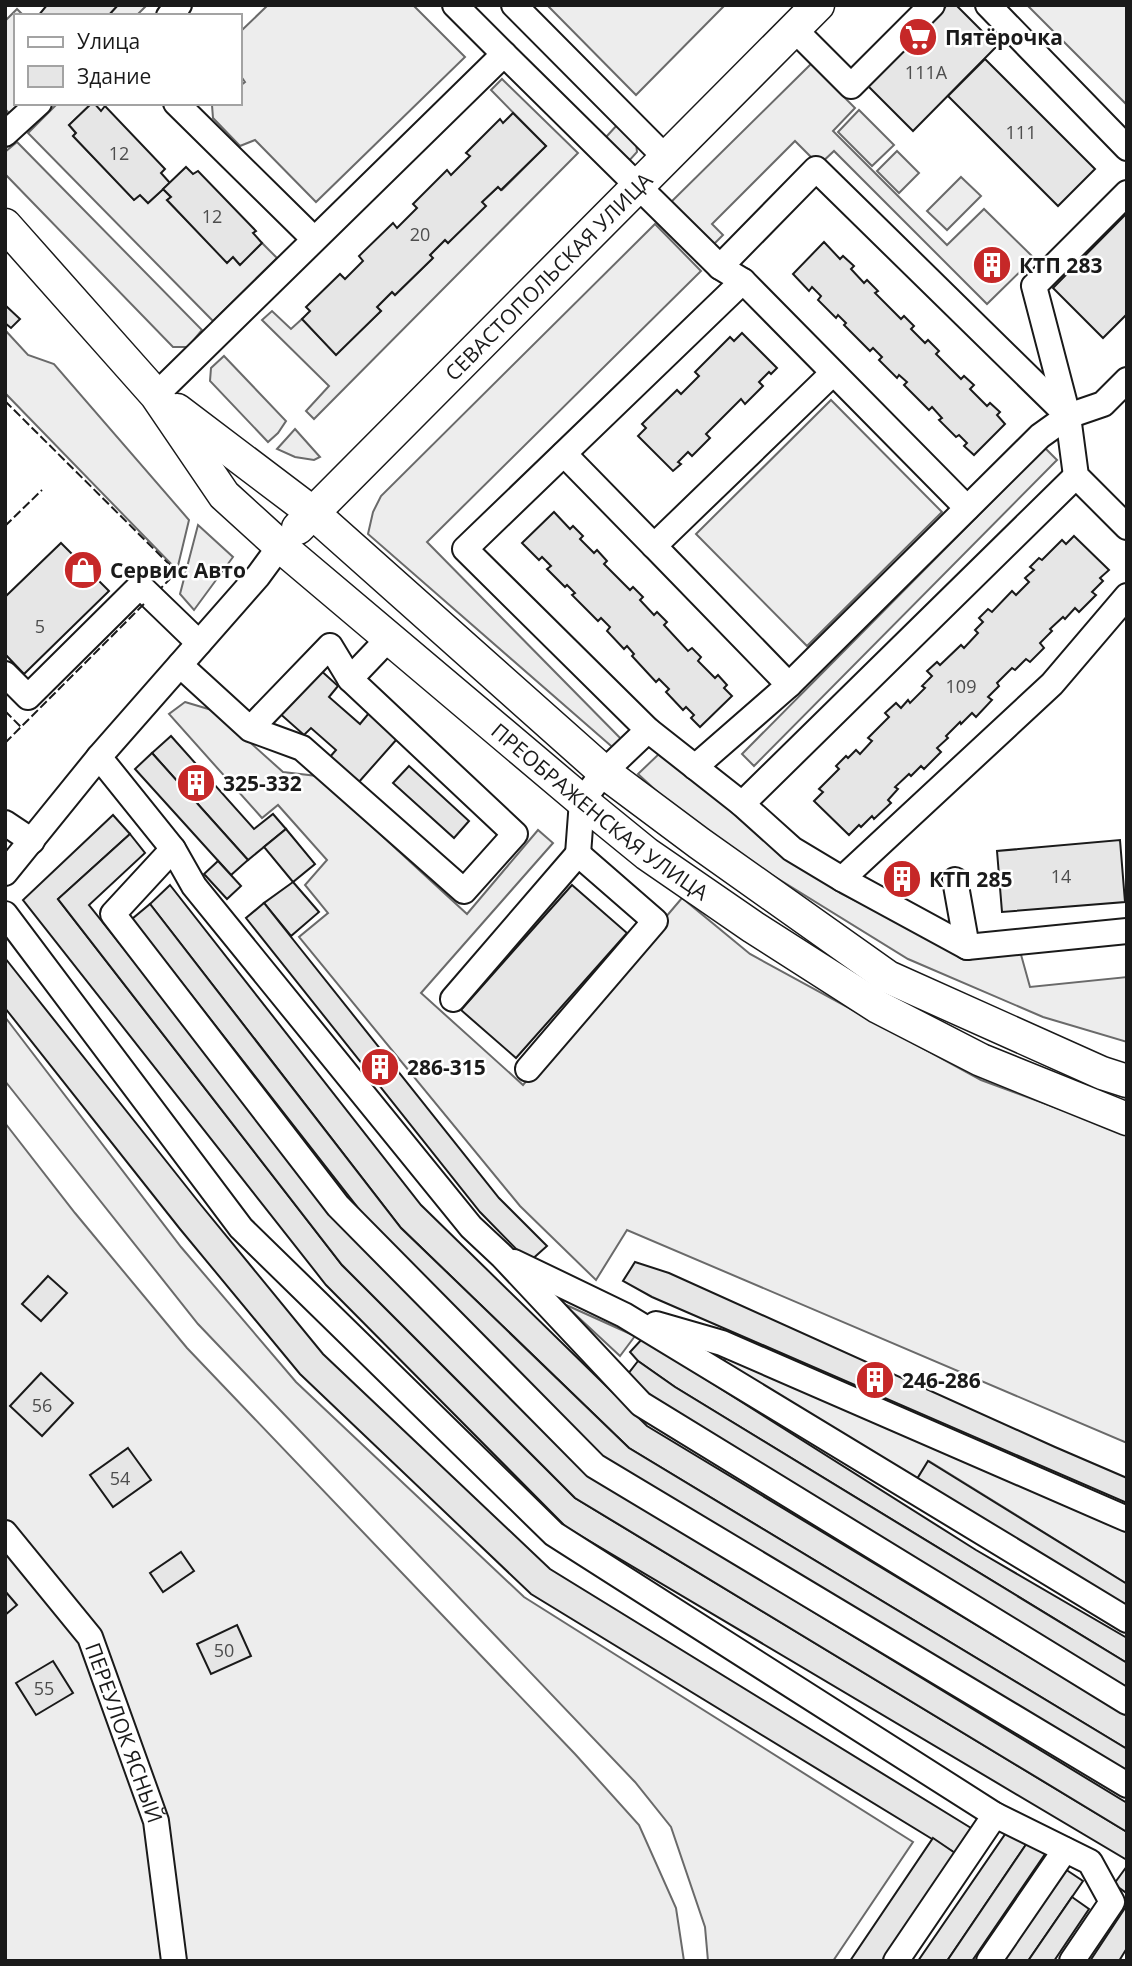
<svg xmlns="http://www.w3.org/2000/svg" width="1132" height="1966" viewBox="0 0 1132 1966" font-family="'Open Sans',sans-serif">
<rect width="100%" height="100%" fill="#fff"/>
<g fill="#ededed" stroke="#6a6a6a" stroke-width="2">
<path d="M118,5H147L136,16H108Z"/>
<path d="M268,5H413L465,57L316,202L255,140L240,146L213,118L212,105L214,103H240V86L245,82L240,75V32Z"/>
<path d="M547,5H725L636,95Z"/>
<path d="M1027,5H1127V105Z"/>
<path d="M17,9L24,16H16V103H21L10,114L5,109V21Z"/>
<path d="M811,64L855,108L833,131L947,245L984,209L1034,258L987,304L834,151L819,165L795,141L712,224L723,235L709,249L666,207Z"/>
<path d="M502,79L578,153L314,419L306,411L329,386L262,320L272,311L291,329L302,319L336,354L381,311L377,307L392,292L395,295L432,259L430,255L445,240L448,243L482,202L498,187L502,190L546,146L491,90Z"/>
<path d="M58,103H92L69,125L76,133L73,136L134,200L140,195L148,203L163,189L171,197L167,200L227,262L233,257L239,264L262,243L277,258L213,321L28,133Z"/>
<path d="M859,110L894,145L872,166L838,132Z"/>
<path d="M618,124L636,143L637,152L628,162L607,146V136Z"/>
<path d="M17,142L202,330L188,347H173L5,174V152Z"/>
<path d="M897,151L919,173L899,193L877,171Z"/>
<path d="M961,177L981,196L947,230L927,211Z"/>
<path d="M655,224L701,271L427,542L627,745L618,752L368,534L373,512L381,496Z"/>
<path d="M5,330L28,355L54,364L189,520L177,570L5,393Z"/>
<path d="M224,356L286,421L278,433L268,442L210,381L211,368Z"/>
<path d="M831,400L942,512L807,646L696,534Z"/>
<path d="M295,429L320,457L314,460L295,457L277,449Z"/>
<path d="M1045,448L1057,460L754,766L742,754Z"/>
<path d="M198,525L233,557L194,610L180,594Z"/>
<path d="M185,702L215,711L283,772L317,776L467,914L538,830L553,843L421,993L523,1085L682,898L750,954L981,1080L1127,1134V1443L627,1230L596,1280L520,1206L299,937L328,913L305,885L327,860L278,805L262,818L169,714Z"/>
<path d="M661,752L840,893L968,957L1020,951L1030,987L1127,977V1042L1043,1017L908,959L699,830L638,774Z"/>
<path d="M5,1017L181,1247L296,1382L524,1597L913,1842L833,1961H708L705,1927L671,1827L635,1782L198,1324L5,1081Z"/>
<path d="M5,1123L75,1213L187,1348L575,1754L639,1825L676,1908L684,1961H5Z"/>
<path d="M564,1304L635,1336L620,1356Z"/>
<path d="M732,1355L1127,1527V1584L929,1461L917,1479L722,1362Z"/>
</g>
<g fill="#e6e6e6" stroke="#1a1a1a" stroke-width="2">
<path d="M47,5H118L108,16H38Z"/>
<path d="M947,5H956L997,46L913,131L867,85Z"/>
<path d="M985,59L1095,169L1058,206L948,96Z"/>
<path d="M92,103H94L101,111L105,106L165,169L161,173L170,183L148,203L140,195L134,200L73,136L76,133L69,125Z"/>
<path d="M513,113L546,146L501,190L498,187L482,202L486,206L448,243L445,240L430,255L433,258L395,295L392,292L377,307L381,311L336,355L302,319L310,311L306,307L340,274L345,279L363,261L359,256L393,223L397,228L417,208L413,204L447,170L451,175L470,156L466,153L500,119L503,123Z"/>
<path d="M186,167L193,174L198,171L256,231L253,233L262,243L240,265L233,257L227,263L167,200L171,197L163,189Z"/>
<path d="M1127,213V314L1103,338L1053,288Z"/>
<path d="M824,242L840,259L843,256L854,266L851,269L864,283L867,280L878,291L875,293L901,319L904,316L914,326L911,329L925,343L928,340L939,351L936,354L961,379L964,376L974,385L970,389L987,406L990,403L1000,412L997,415L1005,424L974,455L964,446L967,443L959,435L956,437L939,420L942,418L932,407L929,410L904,385L907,382L899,375L897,378L879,360L882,357L873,348L870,351L844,325L846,323L838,315L836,318L818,300L821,296L812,287L809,291L793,274Z"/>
<path d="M994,249L1008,263L989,282L975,268Z"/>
<path d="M5,305L20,319L11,328L5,323Z"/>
<path d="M742,333L777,368L771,374L769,372L759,382L763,386L745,404L741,399L706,434L710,438L692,456L688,452L678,462L681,464L673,471L638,436L646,428L642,424L677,390L681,394L699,376L695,372L730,337L734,341Z"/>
<path d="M554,512L570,529L573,526L583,536L580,539L594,553L597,550L607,561L604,564L630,590L633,587L643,597L640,600L654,615L657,612L667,622L664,625L688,651L692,648L701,657L698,661L715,678L718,675L727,685L724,688L732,696L700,727L691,718L694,715L686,707L683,710L666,692L669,689L659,679L656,682L632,656L634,654L627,646L624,649L607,631L610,627L601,618L598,621L572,595L575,593L567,585L565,587L547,569L551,566L542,557L539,560L522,543Z"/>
<path d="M1074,536L1109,570L1100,578L1103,581L1092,592L1096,595L1079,612L1075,608L1065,619L1063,617L1050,629L1052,631L1040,643L1044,648L1030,662L1026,659L1015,670L1012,668L997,683L999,686L988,697L992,700L976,717L972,713L961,724L960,722L946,736L948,738L937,748L941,752L924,769L921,766L911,776L909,774L895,787L898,789L888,800L891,803L874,819L872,816L861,827L859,825L849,835L814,801L823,792L819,789L839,769L836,766L846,756L848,758L856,750L860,754L872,741L868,738L889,717L885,713L896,703L901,708L908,700L910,703L925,688L922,686L932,676L927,671L937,662L940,665L961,645L964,648L978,633L975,630L983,622L979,618L988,609L992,612L1012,591L1016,595L1029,582L1025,578L1034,570L1030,567L1039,558L1042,560L1062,540L1066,544Z"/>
<path d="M61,543L109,591L24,674L5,654V597Z"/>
<path d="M317,667L338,686L329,697L360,724L369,713L397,739L358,783L329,758L336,750L311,728L304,735L277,711Z"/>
<path d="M171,736L254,829L273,814L286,829L248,860L152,753Z"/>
<path d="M152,753L248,860L231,875L135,769Z"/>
<path d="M409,766L469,821L454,838L393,783Z"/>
<path d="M113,815L130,834L58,899L342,1265L575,1498L1127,1832V1860L566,1527L326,1285L23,900Z"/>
<path d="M286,829L315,864L293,882L264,847Z"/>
<path d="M130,834L145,853L89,905L362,1247L587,1474L1127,1803V1832L575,1498L342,1265L58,899Z"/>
<path d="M1120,840L1125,902L1002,912L997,851Z"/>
<path d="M218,861L241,886L227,899L204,874Z"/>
<path d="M900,861L920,881L905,896L885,876Z"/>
<path d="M293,882L319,912L291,936L264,903Z"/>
<path d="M170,885L421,1205L647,1426L1127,1716V1749L629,1448L401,1228L150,904Z"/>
<path d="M572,885L627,933L516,1058L461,1010Z"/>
<path d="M264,903L499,1198L547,1246L529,1262L480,1212L246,918Z"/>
<path d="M150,904L401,1228L629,1448L1127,1749V1775L609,1466L384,1241L132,919Z"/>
<path d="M5,958L201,1205L323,1354L550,1569L971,1828L955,1853L531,1594L300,1374L180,1229L5,1008Z"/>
<path d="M635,1262L669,1273L1055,1447L1127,1478V1503L652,1297L623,1281Z"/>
<path d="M48,1276L67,1293L41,1321L22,1304Z"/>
<path d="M642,1339L976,1550L1127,1638V1663L675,1387L638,1361L630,1352Z"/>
<path d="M638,1361L675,1387L1127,1663V1689L662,1406L628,1374Z"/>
<path d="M41,1373L73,1403L42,1436L10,1406Z"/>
<path d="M128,1448L151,1480L113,1507L90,1475Z"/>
<path d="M928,1461L1127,1584V1608L917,1479Z"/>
<path d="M181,1552L194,1571L163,1592L150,1573Z"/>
<path d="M5,1591L17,1605L5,1615Z"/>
<path d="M237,1625L251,1656L211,1674L197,1644Z"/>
<path d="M53,1661L73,1693L36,1715L16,1683Z"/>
<path d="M1008,1830L1027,1843L947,1961H918Z"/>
<path d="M933,1838L955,1853L882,1961H850Z"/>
<path d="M1027,1843L1045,1854L972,1961H947Z"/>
<path d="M1127,1866V1889L1125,1892L1114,1884Z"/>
<path d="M1065,1869L1083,1881L1028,1961H1003Z"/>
<path d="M1072,1897L1089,1909L1054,1961H1028Z"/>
<path d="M1127,1905V1948L1119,1961H1090Z"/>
</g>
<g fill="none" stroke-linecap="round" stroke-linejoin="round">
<g stroke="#1a1a1a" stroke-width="28">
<g id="minor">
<path d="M455,5L504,54"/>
<path d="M514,5L666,158"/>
<path d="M988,5L1127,148"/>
<path d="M169,16L179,5"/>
<path d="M794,29L851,86L932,5"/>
<path d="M176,103L314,239"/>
<path d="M5,134L39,103"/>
<path d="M1127,193L1034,286L1068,416L1076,476L1127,527"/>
<path d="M720,267L816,169L1068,416"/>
<path d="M743,281L465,549L648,730L742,804L792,849L842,879L967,947L1127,931"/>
<path d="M156,395L504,54L720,267L743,281L967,508"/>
<path d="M564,454L654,546"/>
<path d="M180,665L250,729L330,646L350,679L515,834L464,891L302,748L250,729"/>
<path d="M5,674L28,697L140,586L199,643"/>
<path d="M350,679L390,637"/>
<path d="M789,685L654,546L833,373"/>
<path d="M99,757L173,849L113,914L338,1206L595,1466L1127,1785"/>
<path d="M695,767L789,685L1040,436L1068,416L1103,404L1127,380"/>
<path d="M742,804L1076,476"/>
<path d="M5,823L32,841"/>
<path d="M173,849L194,886L471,1227L502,1256L641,1404L1127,1702"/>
<path d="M578,854L582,801L604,772L648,730"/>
<path d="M5,873L99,757L258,576L280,546"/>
<path d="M842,879L1052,684L1127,596"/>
<path d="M955,880L967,947"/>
<path d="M5,914L241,1228L554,1534L995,1815L1090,1862L1112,1902L1072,1961"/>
<path d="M453,999L578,854L655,921L528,1069"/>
<path d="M514,1262L624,1315L1127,1620"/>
<path d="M656,1324L722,1343L1127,1519"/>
<path id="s1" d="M5,1533L90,1637L156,1821L174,1961"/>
<path d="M896,1961L995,1815"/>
<path d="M989,1961L1065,1850"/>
</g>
</g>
<g stroke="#1a1a1a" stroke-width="35">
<g id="major">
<path id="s2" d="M5,225L156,395L224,495L280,546L582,801L647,854L753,927L878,1007L981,1060L1127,1119"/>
<path d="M177,410L313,513L604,772L699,843L888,977L1102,1073L1127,1081"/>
<path id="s3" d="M298,528L818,5"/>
</g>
</g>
<use href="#minor" stroke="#fff" stroke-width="24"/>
<use href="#major" stroke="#fff" stroke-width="32"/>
<g stroke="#1a1a1a" stroke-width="2" stroke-dasharray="9 3.5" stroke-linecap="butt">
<path d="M5,401L177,572L161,588"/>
<path d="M5,526L42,490"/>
<path d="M5,711L21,727"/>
<path d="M5,743L146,602"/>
</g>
</g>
<defs>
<g id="supermarket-disc" transform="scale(2.0125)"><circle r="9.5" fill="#c62828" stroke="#fff"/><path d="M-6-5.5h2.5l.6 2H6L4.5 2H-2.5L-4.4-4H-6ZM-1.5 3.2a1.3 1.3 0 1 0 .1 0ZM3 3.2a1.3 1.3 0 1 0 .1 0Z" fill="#fff"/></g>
<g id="building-disc" transform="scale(2.0125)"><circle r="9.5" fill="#c62828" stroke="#fff"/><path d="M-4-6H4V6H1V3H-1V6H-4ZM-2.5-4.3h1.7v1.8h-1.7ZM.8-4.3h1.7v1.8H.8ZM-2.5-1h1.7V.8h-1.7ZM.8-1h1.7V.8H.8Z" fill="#fff"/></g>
<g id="shop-disc" transform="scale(2.0125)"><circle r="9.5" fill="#c62828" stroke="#fff"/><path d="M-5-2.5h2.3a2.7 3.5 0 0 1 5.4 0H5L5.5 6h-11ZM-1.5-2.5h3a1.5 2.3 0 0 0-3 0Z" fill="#fff"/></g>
</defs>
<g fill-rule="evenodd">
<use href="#supermarket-disc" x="918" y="37"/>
<use href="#building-disc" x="992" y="265"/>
<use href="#shop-disc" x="83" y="570"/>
<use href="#building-disc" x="196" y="783"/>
<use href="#building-disc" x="902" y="879"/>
<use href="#building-disc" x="380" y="1067"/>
<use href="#building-disc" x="875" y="1380"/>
</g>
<g text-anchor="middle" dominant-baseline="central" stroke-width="5" stroke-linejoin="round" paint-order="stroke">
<g font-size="18" fill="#4d4d4d">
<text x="926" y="72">111А</text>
<text x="1021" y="132">111</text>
<text x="119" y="153">12</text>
<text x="212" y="216">12</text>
<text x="420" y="234">20</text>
<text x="40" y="626">5</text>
<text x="961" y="686">109</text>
<text x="1061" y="876">14</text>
<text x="42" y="1405">56</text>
<text x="120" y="1478">54</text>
<text x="224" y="1650">50</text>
<text x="44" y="1688">55</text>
</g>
<g font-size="21" font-weight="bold" fill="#1a1a1a" stroke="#fff" text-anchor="start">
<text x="945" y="37">Пятёрочка</text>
<text x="1019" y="265">КТП 283</text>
<text x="110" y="570">Сервис Авто</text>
<text x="223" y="783">325-332</text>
<text x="929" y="879">КТП 285</text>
<text x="407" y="1067">286-315</text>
<text x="902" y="1380">246-286</text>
</g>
<g font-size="21" fill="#1a1a1a" stroke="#fff">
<text stroke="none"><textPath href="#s3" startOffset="355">СЕВАСТОПОЛЬСКАЯ УЛИЦА</textPath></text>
<text stroke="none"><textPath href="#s2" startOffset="840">ПРЕОБРАЖЕНСКАЯ УЛИЦА</textPath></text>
<text stroke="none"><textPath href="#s1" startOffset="236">ПЕРЕУЛОК ЯСНЫЙ</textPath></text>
</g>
</g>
<rect width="1132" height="1966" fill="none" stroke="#1a1a1a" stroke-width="14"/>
<rect x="14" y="14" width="228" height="91" fill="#ffffff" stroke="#a3a3a3" stroke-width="2"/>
<rect x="28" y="37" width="35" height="10" fill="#ffffff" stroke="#a3a3a3" stroke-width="2"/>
<text x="77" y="49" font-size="21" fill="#1a1a1a">Улица</text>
<rect x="28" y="66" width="35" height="21" fill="#e6e6e6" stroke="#a3a3a3" stroke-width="2"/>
<text x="77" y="84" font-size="21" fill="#1a1a1a">Здание</text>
</svg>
